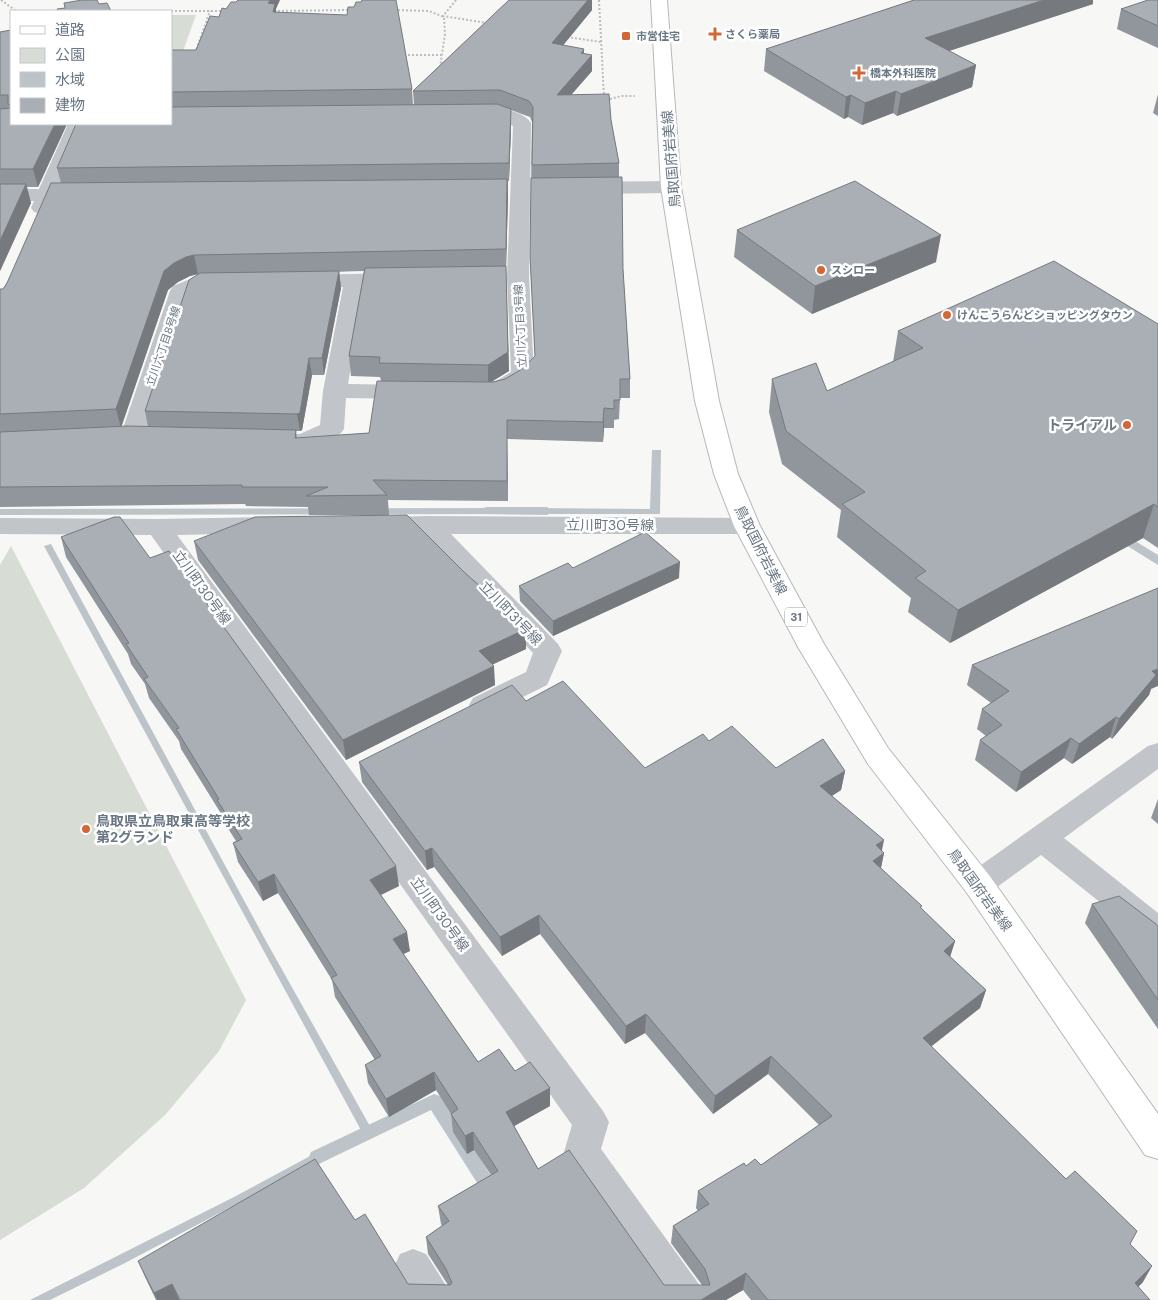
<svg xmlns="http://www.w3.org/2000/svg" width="1158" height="1300" viewBox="0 0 1158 1300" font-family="'DM Sans','Noto Sans JP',sans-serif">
<rect width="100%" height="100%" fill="#f7f7f5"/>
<g fill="#d7dcd4">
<path d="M171,15H196L178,65H171Z"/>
<path d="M11,546L246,1000L219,1051L165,1115L84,1188L0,1240V565Z"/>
</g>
<g fill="#bcc4ca">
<path d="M652,450H661L660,514H532L530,508L650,509Z"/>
<path d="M504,508L503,514L0,515V509Z"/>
<path d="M51,544L266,941L371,1128L362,1132L44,546Z"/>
<path d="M325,1148H332L329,1155L125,1263L50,1300H30L234,1197Z"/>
</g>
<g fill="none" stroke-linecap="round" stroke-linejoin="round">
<g fill="#bcc4ca" fill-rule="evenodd">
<path d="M487,507H547L553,511L547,515L483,514L481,511L483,508Z"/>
<path d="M1117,530L1158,555V565L1113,537L1111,534Z"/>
<path d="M434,1094L440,1096L498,1187L500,1192L498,1197L492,1200L486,1197L431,1110L323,1162L317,1165L311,1162L309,1157L311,1152Z"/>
</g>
<g stroke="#b5b8bc" stroke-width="2">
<path id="major" d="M651,0H667L681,187L719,401L738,474L760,526L824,644L888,748L989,875L1158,1114V1159L1145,1155L967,893L868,764L798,647L734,526L714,474L695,401L661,187Z"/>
</g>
<g stroke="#bbbdc0" stroke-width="2" stroke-dasharray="2 2" stroke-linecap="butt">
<path d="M1,0L16,11"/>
<path d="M456,0L443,16L487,23"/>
<path d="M599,0L604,97"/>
<path d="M394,10L429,11L444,17L445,34L440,68"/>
<path d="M171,11H225"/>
<path d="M274,11L350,10"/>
<path d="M567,37L601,42"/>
<path d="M195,53L210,11"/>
<path d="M404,55H441"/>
<path d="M606,100L622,96H635"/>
</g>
<g fill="#c1c4c8" fill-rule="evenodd">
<path d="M475,108C492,108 521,108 531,123L529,276L534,375C529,382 505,398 496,398C493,398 490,397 488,396L484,391L488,386L511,372L507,276L513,126L498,120L468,118L466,114L468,110Z"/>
<path d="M68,124H86L59,188L90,190L93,194L90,198L54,200L48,212L41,214L34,212L31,208L34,201H0V189H39Z"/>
<path d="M671,181L678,183L681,187L678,191L671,193L584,194L577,192L574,188L577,184L584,182Z"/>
<path d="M399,273L407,274L410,279L407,284L365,286L348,384L413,385L421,387L425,392L421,397L413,399L346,398L344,429L340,434C317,444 296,453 269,446L266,441L269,436L278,434H300L320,425L323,391L343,287H302L294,286L291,281L294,276L302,275Z"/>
<path d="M198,276L229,277L232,282L229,287L202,288L191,295L144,437L140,442L132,444L124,442L120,437L170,291L173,286Z"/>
<path d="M427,516L747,518L756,520L760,526L756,532L747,534H451L558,644L562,651L547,685L493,712L483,715L473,712L469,705L473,698L526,672L533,653L421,533H381L372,531L368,525L372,519L381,517Z"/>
<path d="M270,517L279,519L283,525L279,531L270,533L177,535L603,1111L609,1122L601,1149L701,1287L706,1300H664L569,1164L564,1152L572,1125L151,535L0,534V518L158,519Z"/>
<path d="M1158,743V769L1064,838L1158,913V944L1147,940L1041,855L989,893L978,897L967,893L962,884L967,875L1148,746Z"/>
<path d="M413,1249L426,1254L447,1287L452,1300H412L394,1267L400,1254Z"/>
</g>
<use href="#major" fill="#fff" fill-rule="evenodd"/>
</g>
<g fill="#91969c" fill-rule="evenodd">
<path d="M509,0H592V10L563,45L584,54L592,55V71L571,95L611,120L619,163V177L623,269L630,379V398H620L619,419L614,420V428H604L603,442L507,439L508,501L388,500L389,515H309L308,507L246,506L245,504L0,507V289H3L7,283L61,183L57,168L171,124V50H196L219,17L276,9V12L412,89L413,105H414L413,91ZM511,110L530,117L532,122L530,257L535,356L522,369L505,379L491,382L509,371L506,268L508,197V181H509L511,127ZM339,271L327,272L364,271L349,356L351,376L380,377L381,381L369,433L297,438L296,431H300L302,430L312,375H324L341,288ZM198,274L145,411L148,427H121L168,290L178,282L190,276Z"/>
<path d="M914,0H1093V4L949,51L976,65L972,87L897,116L893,113L862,125L848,117L844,119L764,71L766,49Z"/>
<path d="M1158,0V48L1117,29L1121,9Z"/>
<path d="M11,30V124H67L38,187H27L31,203L0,271V32Z"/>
<path d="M1158,94V116L1153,113Z"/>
<path d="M737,230L936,262L812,314L734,257Z"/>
<path d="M1158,324V548L1143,538L950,643L908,612L911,598L837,537L841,510L782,464L769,412L772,379L827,391L893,362L898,331Z"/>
<path d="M61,537L150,558L399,886L381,895L410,951L403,954L478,1062L515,1071L550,1088V1106L514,1126L538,1169L664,1285H702L671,1243L673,1226L698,1211L696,1208L698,1191L746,1166L761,1165L819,1125L768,1074L713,1114L645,1033L625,1044L540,934L502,956L434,867L427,870L362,782L359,762L526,701L645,768L709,741L776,768L845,771L841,790L832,796L884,853L881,868L921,909L955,941L950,957L986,990L980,1008L931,1046L1130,1244L1143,1282L1138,1287L1150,1300H751L743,1290L726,1300H156L145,1277L138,1261L355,1220L408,1284L448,1285L428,1254L426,1237L442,1226L441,1224L438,1206L491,1175L474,1150L467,1154L453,1132L451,1114L436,1090L389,1117L368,1083L365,1065L375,1060L335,997L332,980L278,893L263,901L238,862L233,843L236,841L222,819L220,812L181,749L179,741L149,698L145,684L131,664L128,654L66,557Z"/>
<path d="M194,541L464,572L490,595L526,649L492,664L495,685L346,760L198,560Z"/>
<path d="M573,568L679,578L553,636L520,601L519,586Z"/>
<path d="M972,665L1151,689L1149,695L1112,739L1110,737L1072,764L1064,758L1016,792L975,760L980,740L986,736L977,729L982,709L991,703L967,685Z"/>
<path d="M1158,799V824L1151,818Z"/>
<path d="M1092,904L1158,927V1029L1085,923Z"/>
</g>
<g fill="#767a7f">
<path d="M270,0H280L276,9L277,21L268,3Z"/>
<path d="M588,0H592V10L552,59V43Z"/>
<path d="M1044,0H1093V4L921,60L925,38Z"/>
<path d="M584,49V64L592,55V71L557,111V95Z"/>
<path d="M976,65L972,87L897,116L901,94Z"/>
<path d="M896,91L893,113L862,125L865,103Z"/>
<path d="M851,95L848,117L844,119L846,97Z"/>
<path d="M511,109V127L509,181V163Z"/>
<path d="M55,124H67L38,187L33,169Z"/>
<path d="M507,179L508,197L506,268V249Z"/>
<path d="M26,184L31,203L0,271V241Z"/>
<path d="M941,235L936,262L812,314L815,286Z"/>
<path d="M194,255L198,274L190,276L178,282L168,290L121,428L116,409L164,271L174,263L186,257Z"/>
<path d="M339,271L341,288L324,375L322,358Z"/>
<path d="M506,285L509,371L488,384V365Z"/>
<path d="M309,358L312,375L302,430L300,431L297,414Z"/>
<path d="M604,408V428L603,442V422Z"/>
<path d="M507,420V439L508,501L507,481Z"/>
<path d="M1154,504L1143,538L950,643L958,610Z"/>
<path d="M680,562L679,578L553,636V621Z"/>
<path d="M526,629V649L481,670L479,651Z"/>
<path d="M494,666L495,685L346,760L343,740Z"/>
<path d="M1158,669V686L1151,689L1149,695L1112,739L1119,719L1152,671Z"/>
<path d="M1116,717L1110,737L1072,764L1079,744Z"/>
<path d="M1071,738L1064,758L1016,792L1021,772Z"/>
<path d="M845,771L841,790L817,805L820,786Z"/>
<path d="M884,840L881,855L884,853L880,872L869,880L876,845Z"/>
<path d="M432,848L434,867L427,870L425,851Z"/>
<path d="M396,866L399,886L372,899L370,880Z"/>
<path d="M274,874L278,893L263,901L258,882Z"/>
<path d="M539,915L540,934L502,956L500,937Z"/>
<path d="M407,932L410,951L395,958L393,939Z"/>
<path d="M955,941L949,960L944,951Z"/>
<path d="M986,990L980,1008L918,1057L923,1038Z"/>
<path d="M646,1014L645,1033L625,1044L626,1026Z"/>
<path d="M771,1056L768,1074L713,1114L715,1096Z"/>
<path d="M434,1072L436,1090L389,1117L386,1099Z"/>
<path d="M550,1088V1106L507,1130L506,1112Z"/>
<path d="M473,1132L474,1150L467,1154L465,1136Z"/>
<path d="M1152,1266L1143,1282L1126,1299L1135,1283Z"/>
<path d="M746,1273L743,1290L726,1300H701Z"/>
<path d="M172,1284L179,1300H157L154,1293Z"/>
</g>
<g fill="#a9afb5" stroke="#767a7f">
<path d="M82,0H97L99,4L107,3L111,11H58L57,9L65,8L64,3Z"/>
<path d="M238,0H270L268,3L275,4L273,12L347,15L348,7H354L356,2H361L362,0H396L412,89L171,92V50H196L210,16L219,17L222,8L226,9L231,2H236Z"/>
<path d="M509,0H588L552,43L584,49L581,53L592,55L557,95L609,94L611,120L619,163L532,165L533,107L529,101L500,90L413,91Z"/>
<path d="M914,0H1044L925,38L976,65L901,94L896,91L865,103L851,95L846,97L766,49Z"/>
<path d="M1148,0H1158V26L1121,9Z"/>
<path d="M11,30V105L8,104V95H0V32Z"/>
<path d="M497,104L511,109L509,163L57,168L76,124H171V107Z"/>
<path d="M11,108V124H55L33,169H0V109Z"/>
<path d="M622,177L623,269L630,379H620V400H614V409L604,408L603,422L507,420V481L373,480L387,495L306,496L328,487H242V485L0,487V432L127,426L296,430L295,438L369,433L377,381L493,382L505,379L522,369L535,356L530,257L531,178Z"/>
<path d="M507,179L506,249L194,255L186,257L174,263L164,271L116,409L0,414V289H3L7,283L51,183Z"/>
<path d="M855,181L941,235L815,286L737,230Z"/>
<path d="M0,184H26L0,241Z"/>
<path d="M1054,261L1158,324V507L1154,504L958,610L915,578L926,571L842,504L865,492L786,431L772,379L816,363L827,391L923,348L898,331Z"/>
<path d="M506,266L508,352L488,365L379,363L380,357L349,356L365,268Z"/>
<path d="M339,271L322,358H309L300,413L297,414L145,411L189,280L200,273Z"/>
<path d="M407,515L464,572L490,595L493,594L526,629L479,651L494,666L343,740L194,541L255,517Z"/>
<path d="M114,517H120L150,558L169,551L396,866L370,880L407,932L393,939L478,1062L499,1049L515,1071L530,1062L550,1088L506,1112L538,1169L569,1150L664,1285H710L705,1269L673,1226L709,1204L698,1191L744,1163L746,1166L755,1159L761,1165L832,1116L771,1056L715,1096L646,1014L626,1026L539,915L500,937L432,848L425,851L359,762L512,685L526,701L563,681L645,768L703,734L709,741L732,726L776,768L823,739L845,771L820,786L884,840L876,845L884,853L873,861L922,906L920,907L955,941L944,951L986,990L923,1038L1066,1179L1075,1171L1137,1231L1130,1244L1152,1266L1135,1283L1150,1300H768L746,1273L701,1300H180L172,1284L154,1293L138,1261L315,1159L355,1220L365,1214L408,1284L450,1285L452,1283L446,1269L426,1237L449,1221L438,1206L498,1171L473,1132L465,1136L451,1114L458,1109L434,1072L386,1099L365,1065L381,1056L331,978L337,975L274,874L258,882L233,843L242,839L217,800L219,799L176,729L179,728L144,679L148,677L126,644L129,643L61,537Z"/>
<path d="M645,532L680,562L553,621L519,586L568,563L573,568Z"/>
<path d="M1158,588V669L1152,671L1156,675L1119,719L1116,717L1079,744L1071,738L1021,772L980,740L1002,725L982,709L1009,691L972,665Z"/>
<path d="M1119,896L1156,924L1158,927V1000L1092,904Z"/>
</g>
<g fill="#d56637" stroke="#fff" stroke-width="2">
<path d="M712.5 26.5h5v5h5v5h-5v5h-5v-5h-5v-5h5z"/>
<rect x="621" y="31" width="10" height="10" rx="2.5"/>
<path d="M856.5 65.5h5v5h5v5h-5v5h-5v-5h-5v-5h5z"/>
<circle cx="821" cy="270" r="5"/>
<circle cx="947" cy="315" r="5"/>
<circle cx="1127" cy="425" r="5"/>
<circle cx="86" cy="829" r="5"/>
</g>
<g text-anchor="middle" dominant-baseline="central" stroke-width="5" stroke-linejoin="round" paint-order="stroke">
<g font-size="11" font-weight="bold" fill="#697683" stroke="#fff" text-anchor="start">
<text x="725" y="34">さくら薬局</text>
<text x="636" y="36">市営住宅</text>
<text x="870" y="73">橋本外科医院</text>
<text x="831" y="270">スシロー</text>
<text x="957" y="315">けんこうらんどショッピングタウン</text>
</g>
<g font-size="11" fill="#697683" stroke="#fff">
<text transform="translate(520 326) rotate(-93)">立川六丁目3号線</text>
<text transform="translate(163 346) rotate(-71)">立川六丁目8号線</text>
</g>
<rect fill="#fff" stroke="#969fa8" stroke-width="1" x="785" y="607.5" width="22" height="19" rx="4"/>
<g font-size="12" font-weight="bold" fill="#697683">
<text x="796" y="617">31</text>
</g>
<g font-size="14" fill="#697683" stroke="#fff">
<text transform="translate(671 159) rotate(-95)">鳥取国府岩美線</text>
<text x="610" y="525">立川町30号線</text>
<text transform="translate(761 550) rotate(63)">鳥取国府岩美線</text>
<text transform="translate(202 587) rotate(54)">立川町30号線</text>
<text transform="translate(511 613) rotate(46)">立川町31号線</text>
<text transform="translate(980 890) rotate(54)">鳥取国府岩美線</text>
<text transform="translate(440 914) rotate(54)">立川町30号線</text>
</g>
<g font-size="14" font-weight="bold" fill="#697683" stroke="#fff" text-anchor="end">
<text x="1117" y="425">トライアル</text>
<text x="96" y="821" text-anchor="start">鳥取県立鳥取東高等学校<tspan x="96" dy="16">第2グランド</tspan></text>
</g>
</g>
<rect x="10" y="10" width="162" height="115" fill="#ffffff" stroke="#c3c8cd"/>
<rect x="20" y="26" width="25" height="8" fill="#ffffff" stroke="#c3c8cd"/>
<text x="55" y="35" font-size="15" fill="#697683">道路</text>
<rect x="20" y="48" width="25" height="15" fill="#d7dcd4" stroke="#c3c8cd"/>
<text x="55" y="60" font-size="15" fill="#697683">公園</text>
<rect x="20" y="72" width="25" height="15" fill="#bcc4ca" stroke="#c3c8cd"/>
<text x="55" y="85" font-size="15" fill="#697683">水域</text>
<rect x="20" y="98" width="25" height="15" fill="#a9afb5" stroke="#c3c8cd"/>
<text x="55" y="110" font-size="15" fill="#697683">建物</text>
</svg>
